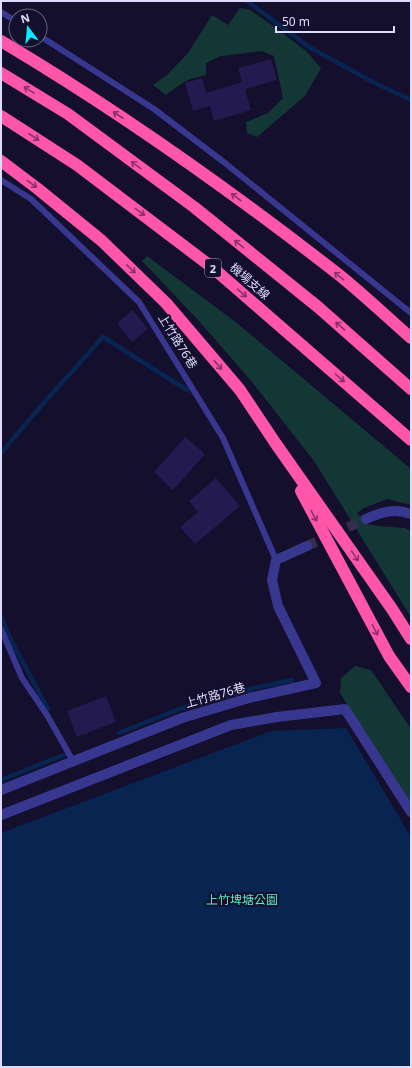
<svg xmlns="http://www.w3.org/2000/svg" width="412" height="1068" viewBox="0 0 412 1068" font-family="'Noto Sans','Noto Sans TC',sans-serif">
<rect width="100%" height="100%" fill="#140f2d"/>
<g fill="#123735">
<path d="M240,8L250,10L276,28L306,51L321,68L305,96L257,137L247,133L246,122L268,113L283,98L274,56L262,51L221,56L206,63V75L190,79L181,84L166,95L153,85L168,74L188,53L212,15L228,25Z"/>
<path d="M147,256L237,323L411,469V505L387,499L364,508L357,513L367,524L378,526L405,528L411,531V617L314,461L252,382L199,321L142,261Z"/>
<path d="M355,666L371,670L411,729V804L340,693L341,678Z"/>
</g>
<path fill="#082552" d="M346,728L411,837V1067H1V833L271,731Z"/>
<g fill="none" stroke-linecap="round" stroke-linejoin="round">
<g stroke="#082552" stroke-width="4.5">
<path d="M247,1L309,47L371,81L411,100"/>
<path d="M1,453L41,406L103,337L187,390"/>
<path d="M1,617L12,642L48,709"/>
<path d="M119,733L182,708L254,688L292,680"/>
<path d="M1,780L64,755"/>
</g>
</g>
<g fill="#231a4f">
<path d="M271,59L277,80L245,89L251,110L214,121L210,106L193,111L185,83L202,78L206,93L242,82L238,68Z"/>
<path d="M133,310L148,329L132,342L117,323Z"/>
<path d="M185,437L205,454L173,490L154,472Z"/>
<path d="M216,478L240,506L195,544L180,527L198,512L189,501Z"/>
<path d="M106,696L116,722L77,737L67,711Z"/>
</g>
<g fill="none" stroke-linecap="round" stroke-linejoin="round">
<path stroke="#322e4c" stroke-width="10" stroke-dasharray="10 5" stroke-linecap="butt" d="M307,546L366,519"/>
<g stroke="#38378f" stroke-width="6">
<path d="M1,12L16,21"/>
<path d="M40,36L154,109L225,163L411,313"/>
<path d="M1,180L31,199L139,302L223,438L276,560"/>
<path d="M1,629L22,678L47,715L73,761"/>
</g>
<g stroke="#38378f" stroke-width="10">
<path d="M366,519C381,512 395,508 411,514"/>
<path d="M1,790L182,718L249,698L316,683L278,606L272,580L276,560L307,546"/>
<path d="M1,815L231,725L277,717L345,709L411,812"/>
</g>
<g stroke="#ff56aa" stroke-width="12">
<path d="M1,41C119,111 230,190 338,274C363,294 387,317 411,338"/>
<path d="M1,73L68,114L194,207L318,307L411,389"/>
<path d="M1,116L77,165L213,268L411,440"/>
<path d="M1,161L38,189L102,241L166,303L240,390L276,444L392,609L411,639"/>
<path d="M301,491L389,656L411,687"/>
</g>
</g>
<defs><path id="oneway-shaft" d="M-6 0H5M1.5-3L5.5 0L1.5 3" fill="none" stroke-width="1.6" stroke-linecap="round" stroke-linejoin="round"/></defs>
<g stroke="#8a326c">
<use href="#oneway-shaft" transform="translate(29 90) rotate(-148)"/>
<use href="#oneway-shaft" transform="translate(118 115) rotate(-147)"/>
<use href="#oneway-shaft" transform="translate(34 137) rotate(33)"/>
<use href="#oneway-shaft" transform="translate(136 165) rotate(-144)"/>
<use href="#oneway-shaft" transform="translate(32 184) rotate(37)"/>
<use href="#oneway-shaft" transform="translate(236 197) rotate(-143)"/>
<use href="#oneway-shaft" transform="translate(140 212) rotate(37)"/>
<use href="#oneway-shaft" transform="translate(239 244) rotate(-141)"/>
<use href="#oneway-shaft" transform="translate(131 269) rotate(44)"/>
<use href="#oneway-shaft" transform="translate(339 276) rotate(-141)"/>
<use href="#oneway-shaft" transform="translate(242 293) rotate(41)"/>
<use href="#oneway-shaft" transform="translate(340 326) rotate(-139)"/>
<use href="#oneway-shaft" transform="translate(218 365) rotate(50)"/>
<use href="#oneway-shaft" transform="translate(340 378) rotate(41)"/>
<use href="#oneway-shaft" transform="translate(314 516) rotate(62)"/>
<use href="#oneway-shaft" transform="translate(355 556) rotate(55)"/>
<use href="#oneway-shaft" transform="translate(375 630) rotate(62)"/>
</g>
<g text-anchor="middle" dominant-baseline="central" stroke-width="4" stroke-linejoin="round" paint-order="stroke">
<rect fill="#140f2d" stroke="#a19ec0" stroke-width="1" x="205" y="259" width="16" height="18" rx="3"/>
<g font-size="11" font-weight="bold" fill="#dedbff">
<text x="213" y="268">2</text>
</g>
<g font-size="12" fill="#dedbff" stroke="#140f2d">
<text transform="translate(250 281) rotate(41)">機場支線</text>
<text transform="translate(178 341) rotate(58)">上竹路76巷</text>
<text transform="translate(215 695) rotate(-16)">上竹路76巷</text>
</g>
<g font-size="12" fill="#5ceac3" stroke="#140f2d">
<text x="242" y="899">上竹埤塘公園</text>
</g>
</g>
<rect width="412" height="1068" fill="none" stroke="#dedbff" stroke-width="4"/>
<g transform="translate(28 28) rotate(344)"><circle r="19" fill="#140f2d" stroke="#656181"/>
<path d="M0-3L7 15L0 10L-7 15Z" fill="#07ebff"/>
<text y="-6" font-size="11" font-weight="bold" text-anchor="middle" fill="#dedbff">N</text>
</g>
<path d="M276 26v6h118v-6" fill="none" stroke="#dedbff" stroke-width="2"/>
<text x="282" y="26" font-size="12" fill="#dedbff" stroke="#140f2d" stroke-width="3" paint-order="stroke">50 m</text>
</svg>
